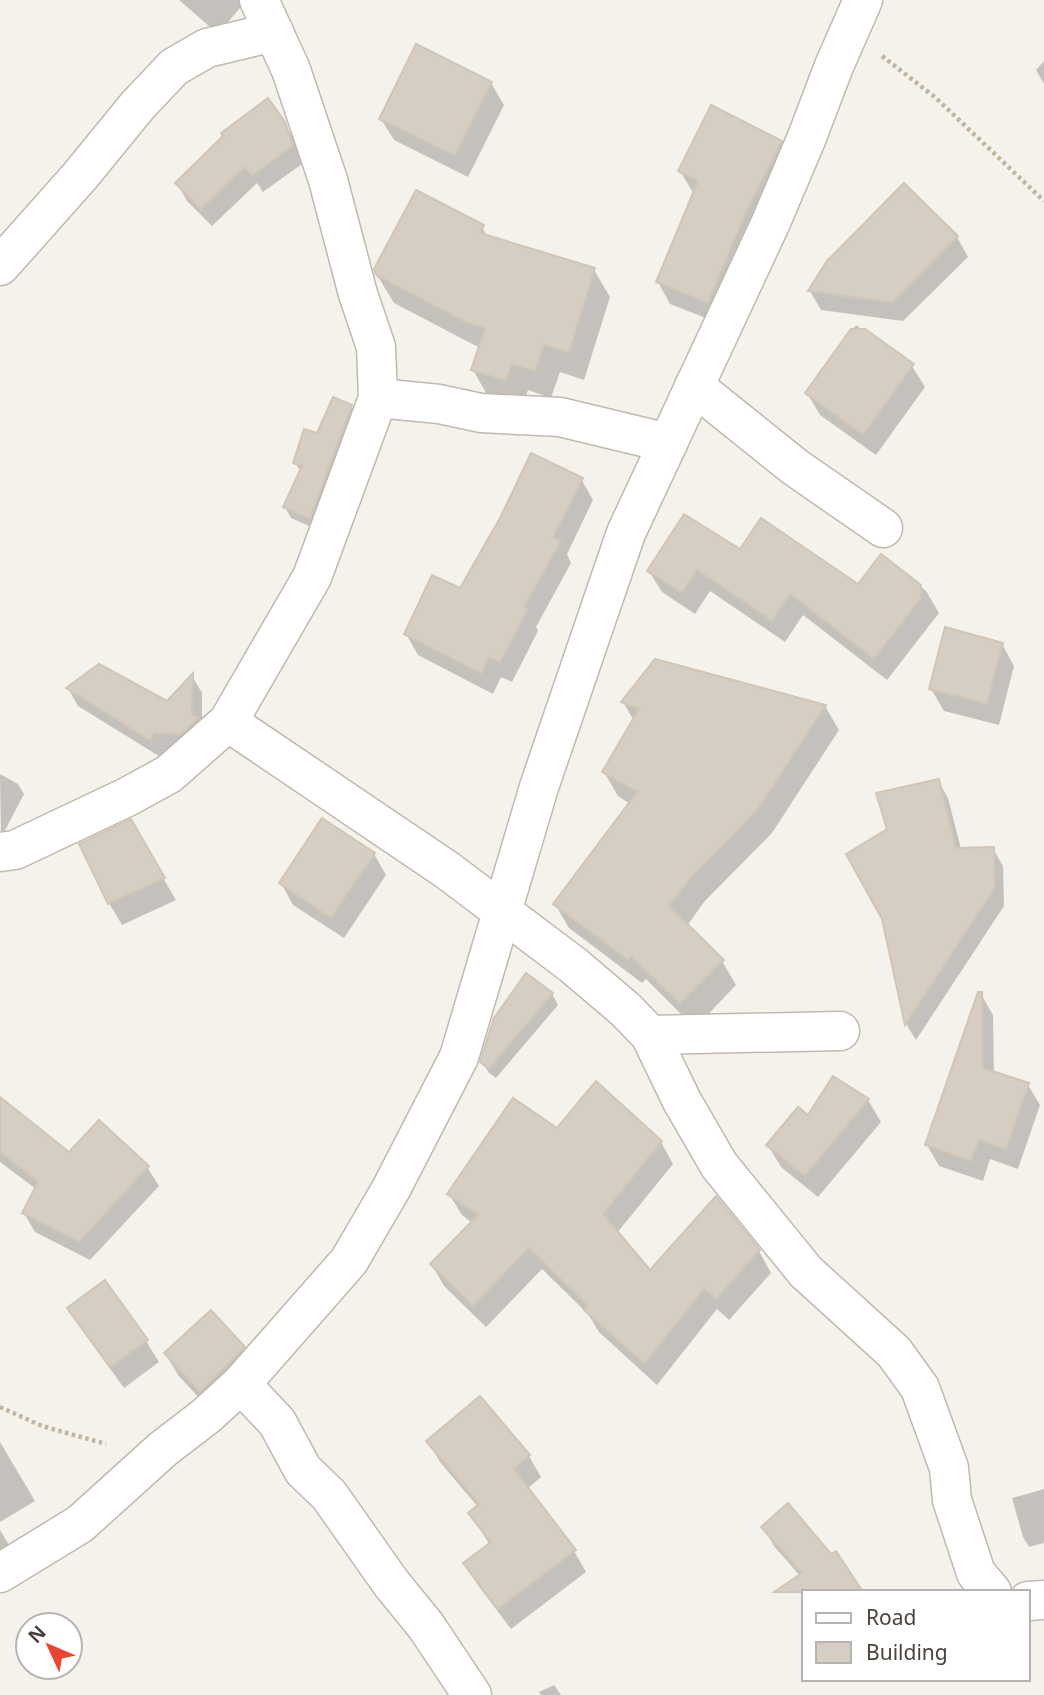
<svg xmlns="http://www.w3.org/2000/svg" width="1044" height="1695" viewBox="0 0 1044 1695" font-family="'Noto Sans',sans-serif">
<rect width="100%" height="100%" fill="#f5f2ec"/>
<g fill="#0003">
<path d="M179,0H244L245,2L218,34Z"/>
<path d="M1044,61V84L1036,70Z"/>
<path d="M491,83L504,105L468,177L394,140L381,119Z"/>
<path d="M284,123L295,141L302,164L263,192L257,183L212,226L187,201L177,183L225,136Z"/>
<path d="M780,142L793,164L721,324L670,304L658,282L694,194L680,171Z"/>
<path d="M482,227L488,238L594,270L610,297L584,380L560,372L551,398L528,390L522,408L489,398L473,370L480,348L394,303L377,275Z"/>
<path d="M957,237L968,257L903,321L821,310L810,291Z"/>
<path d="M856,325L912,366L925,387L876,455L820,415L807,393Z"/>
<path d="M351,406L357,417L316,529L291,518L285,507L301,473L295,462L318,435Z"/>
<path d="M581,479L593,500L567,554L571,563L536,627L538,631L512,682L501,677L493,694L418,655L406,634L461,590Z"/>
<path d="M740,552L859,586L882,557L926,591L939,613L887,680L803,615L785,642L710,591L695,614L662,592L649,571Z"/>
<path d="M1002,644L1014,666L999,725L944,711L931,689Z"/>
<path d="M192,676L202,693V726L190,753L164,751L162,758L78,706L68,688L168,703Z"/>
<path d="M623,702L825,706L839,730L772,833L704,902L687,926L722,961L736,985L695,1028L646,979L642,983L569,928L555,904L630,804L618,796L604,772L634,721Z"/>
<path d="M0,774L18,784L24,794L1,838Z"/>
<path d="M938,781L948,798L961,849H993L1003,866L1004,906L916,1040L906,1024L884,919L889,830Z"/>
<path d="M130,822L176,900L122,925L109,903Z"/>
<path d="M374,854L386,875L344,938L293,905L281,883Z"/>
<path d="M526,976L552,994L558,1005L496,1078L489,1073L482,1062Z"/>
<path d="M981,994L993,1015L994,1074L1028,1085L1040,1105L1018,1169L990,1159L983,1181L939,1166L927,1145Z"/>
<path d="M868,1100L881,1122L818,1197L781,1167L768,1145Z"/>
<path d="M0,1106L69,1154L147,1167L159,1186L90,1260L35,1232L24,1213L36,1189L0,1162Z"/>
<path d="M557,1130L661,1142L673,1164L617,1233L650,1273L759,1251L771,1273L729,1320L717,1309L657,1385L599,1332L588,1314L542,1269L486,1327L444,1286L432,1265L472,1223L462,1215L449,1194Z"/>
<path d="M70,1308L146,1341L159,1362L124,1388L82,1330Z"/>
<path d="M243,1348L256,1370L213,1413L178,1375L166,1354Z"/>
<path d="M480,1398L529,1456L541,1477L527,1489L574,1551L586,1572L511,1629L477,1584L465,1564L490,1545L470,1514L478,1507L440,1462L428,1441Z"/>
<path d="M0,1442L35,1501L0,1522Z"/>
<path d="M1044,1489V1543L1029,1547L1023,1537L1012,1498Z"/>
<path d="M763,1527L862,1592H814L774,1546Z"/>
<path d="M0,1530L15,1555L0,1564Z"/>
<path d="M554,1685L561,1695H541L539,1692Z"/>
</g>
<g fill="#d6cec2" stroke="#d0c5b6" stroke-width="2">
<path d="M416,44L492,82L455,156L379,119Z"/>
<path d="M268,98L285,122L293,146L252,176L245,167L201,209L175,183L223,136L221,133Z"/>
<path d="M711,105L782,141L744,217L708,303L656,282L698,181L678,171Z"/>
<path d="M904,183L958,236L892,303L808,291L827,261Z"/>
<path d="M416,190L484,225L480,233L595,268L569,353L544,345L535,371L512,364L506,381L471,370L485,328L463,321L376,275L374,269Z"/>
<path d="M851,329H865L914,364L863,435L805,393Z"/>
<path d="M333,397L352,405L310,519L283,507L302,466L293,463L304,429L317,433Z"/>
<path d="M531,453L583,478L553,537L561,541L524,607L528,609L500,663L489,657L481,674L404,634L432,575L460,588L500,518Z"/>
<path d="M684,514L740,549L761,518L858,584L881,554L921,585V598L874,659L790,594L772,621L697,570L682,593L647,571Z"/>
<path d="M945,627L1003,643L987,704L929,689Z"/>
<path d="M655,659L826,705L758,809L691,878L669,906L724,960L680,1004L631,956L628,960L553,904L637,792L602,772L639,709L621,702Z"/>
<path d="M99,664L167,701L193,673L192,714L199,718L180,735L154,733L151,741L66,688Z"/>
<path d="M939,779L956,848L994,847L995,888L905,1025L882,919L846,854L887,829L876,793Z"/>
<path d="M322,818L375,853L331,918L279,883Z"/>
<path d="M131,819L165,878L108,904L79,844Z"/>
<path d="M526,973L553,993L489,1069L480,1062L494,1018Z"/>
<path d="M978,992H982L983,1068L1029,1083L1006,1150L979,1140L971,1161L925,1145Z"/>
<path d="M833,1076L869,1099L805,1176L766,1145L798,1107L808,1115Z"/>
<path d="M596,1081L662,1141L603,1214L650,1270L716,1196L760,1250L716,1299L704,1289L644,1364L584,1310L588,1306L529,1248L473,1306L430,1264L478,1215L447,1194L513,1098L557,1128Z"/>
<path d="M0,1097L69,1152L99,1120L149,1166L79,1242L22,1213L38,1182L0,1152Z"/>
<path d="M105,1280L148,1340L110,1367L67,1308Z"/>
<path d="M211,1310L245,1347L200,1392L164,1353Z"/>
<path d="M480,1396L530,1455L514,1469L576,1550L498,1609L463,1563L491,1542L468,1513L479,1504L426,1441Z"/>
<path d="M788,1503L831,1554L836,1551L863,1592H774L802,1573L761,1527Z"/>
</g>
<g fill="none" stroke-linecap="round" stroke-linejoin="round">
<g stroke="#c0b9af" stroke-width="41">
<g id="minor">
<path d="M0,266L80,176L138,105L174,67L207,48L274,32"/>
<path d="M694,386L795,467L883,528"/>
<path d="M378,398L439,404L481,413L560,417L668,443"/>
<path d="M228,722L447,870L573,965L626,1010L650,1035L682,1101L719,1165L806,1272L894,1352L920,1388L949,1468L952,1500L976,1573L992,1592"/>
<path d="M0,852L15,850L127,797L169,774L228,722L312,577L378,398L376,347L358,294L328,180L291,70L259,0"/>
<path d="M650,1035L840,1031"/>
<path d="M241,1384L277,1422L303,1470L329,1495L391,1583L426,1626L472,1695"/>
<path d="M0,1573L80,1524L163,1449L206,1416L241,1384L349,1261L391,1189L459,1057L539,787L626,533L771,222L807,137L834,66L863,0"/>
<path d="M1028,1601L1044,1600"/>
</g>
</g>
<g stroke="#c1b5a1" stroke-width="4.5" stroke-dasharray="3.5 3.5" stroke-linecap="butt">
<path d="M882,56L936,98L1044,201"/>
<path d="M0,1407L42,1426L106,1444"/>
</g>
<use href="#minor" stroke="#fff" stroke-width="38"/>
</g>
<rect x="802" y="1590" width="228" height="91" fill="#ffffff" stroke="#b6b4b0" stroke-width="2"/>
<rect x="816" y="1613" width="35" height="10" fill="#ffffff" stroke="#b6b4b0" stroke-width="2"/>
<text x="866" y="1625" font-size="21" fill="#49433a">Road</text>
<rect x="816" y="1642" width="35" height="21" fill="#d6cec2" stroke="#b6b4b0" stroke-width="2"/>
<text x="866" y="1660" font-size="21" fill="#49433a">Building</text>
<g transform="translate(49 1646) rotate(314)"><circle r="33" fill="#ffffff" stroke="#b6b4b0" stroke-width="2"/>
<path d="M0-5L12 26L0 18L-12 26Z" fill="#ea452e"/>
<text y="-10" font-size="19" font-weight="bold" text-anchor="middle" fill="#49433a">N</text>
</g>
</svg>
